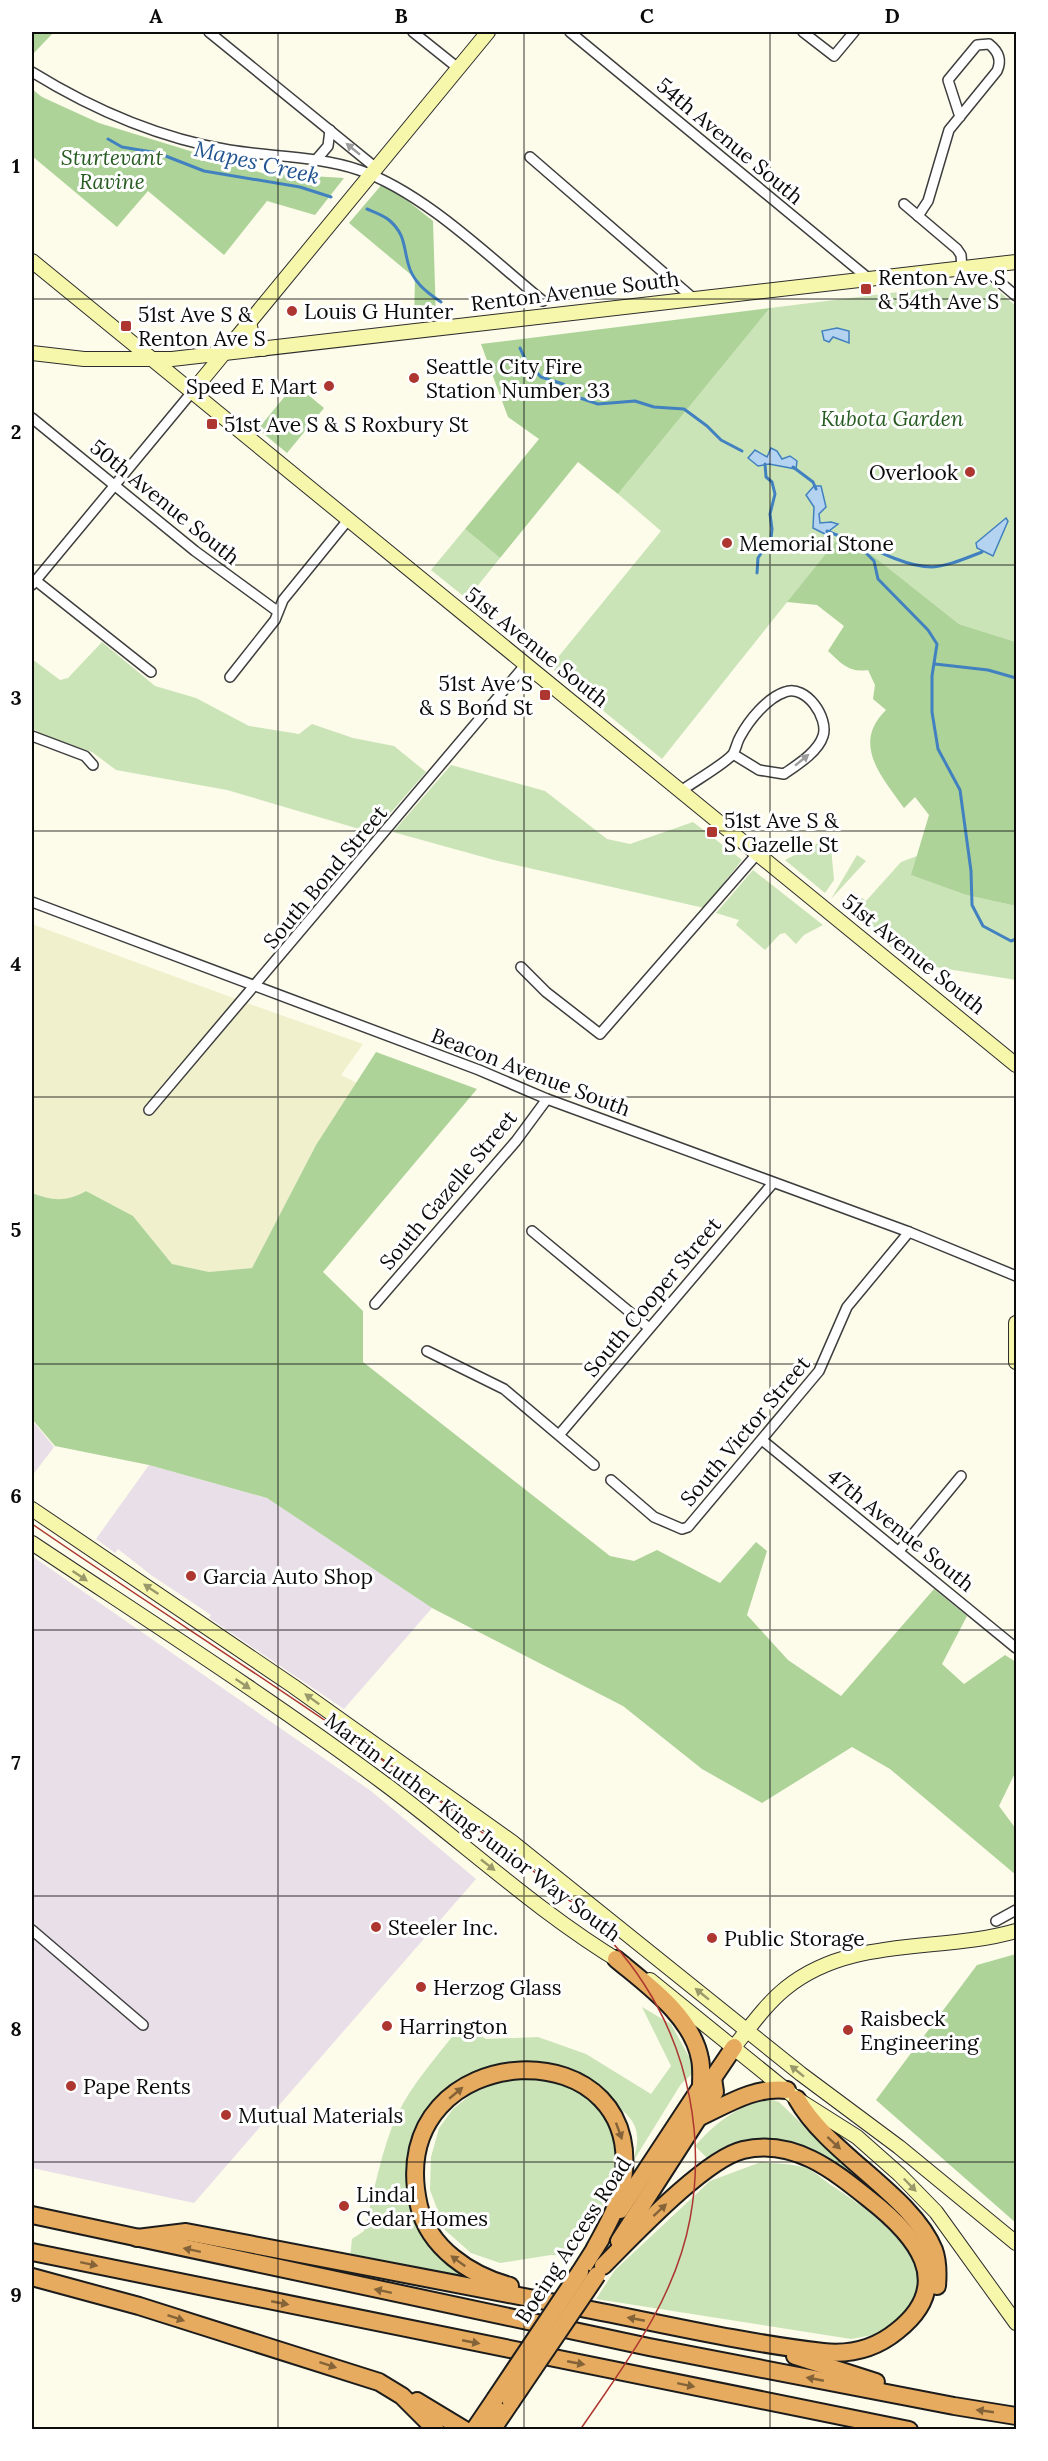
<svg xmlns="http://www.w3.org/2000/svg" width="1048" height="2461" viewBox="0 0 1048 2461" font-family="Lora,serif">
<rect width="100%" height="100%" fill="#fdfbea"/>
<g fill="#e9dfe9">
<path d="M32,1420L54,1447L32,1476Z"/>
<path d="M149,1465L267,1498L432,1608L344,1709L209,1618L211,1615L151,1575L118,1549L115,1553L96,1539Z"/>
<path d="M32,1556L371,1791L476,1879L194,2203L32,2168Z"/>
</g>
<path fill="#f0f0cd" d="M32,924L236,999L146,1107L153,1114L247,1003L363,1044L341,1075L357,1083L316,1145L252,1268L209,1272L172,1264L133,1216L86,1191L69,1201L45,1198L32,1193Z"/>
<g fill="#cae4b8">
<path d="M987,281L1016,306V642L959,624L843,532L662,759L550,667L661,531L618,494L770,308Z"/>
<path d="M465,529L500,558L467,599L431,570Z"/>
<path d="M102,642L155,686L196,698L249,726L299,734L312,724L353,738L394,746L426,772L373,833L227,790L116,770L92,752L46,737L32,728V659L60,680L68,678Z"/>
<path d="M451,765L545,791L607,839L630,844L693,822L742,860L704,908L494,860L393,832Z"/>
<path d="M830,834L836,838L831,847L834,880L825,893L785,860L822,841Z"/>
<path d="M857,855L866,861L831,899Z"/>
<path d="M917,856L912,875L966,895L1016,906V980L910,963L840,905L852,891L866,901L901,862Z"/>
<path d="M753,870L823,925L804,935L796,944L785,933L780,934L765,950L736,925L739,920L716,913Z"/>
<path d="M642,2007L671,2024L694,2066L691,2075L681,2084L634,2160C635,2152 638,2144 637,2137C637,2120 623,2111 611,2101C599,2090 586,2079 571,2072C530,2054 468,2063 440,2100C432,2110 418,2170 412,2187L465,2274L445,2275L350,2257L352,2239L364,2231C374,2192 381,2151 397,2115C413,2082 440,2053 462,2024L486,2039L538,2037L586,2054L651,2094L671,2066Z"/>
<path d="M528,2077C570,2084 604,2094 614,2141C617,2151 618,2163 616,2173C609,2202 587,2230 572,2256L551,2255L500,2263L471,2253L445,2230L430,2190L431,2157L439,2128L453,2109L479,2088Z"/>
<path d="M772,2100L779,2102L851,2171L849,2173C809,2142 752,2121 707,2158L695,2146C715,2123 741,2102 772,2100Z"/>
<path d="M761,2162C775,2164 793,2163 806,2168C817,2173 827,2183 837,2189C870,2211 948,2265 905,2311C881,2335 884,2333 851,2339L596,2299L615,2270L710,2181Z"/>
</g>
<g fill="#add399">
<path d="M32,32H54L32,55Z"/>
<path d="M32,89L42,97L99,123L262,173L344,178L315,215L267,201L224,255L148,191L117,227L32,156Z"/>
<path d="M384,182L433,221L436,318L414,321L415,278L349,223Z"/>
<path d="M770,308L618,494L578,462L500,558L465,529L539,439L508,417L481,344Z"/>
<path d="M295,384L324,408L287,453L258,429Z"/>
<path d="M843,532L959,624L1016,642V906L966,895L911,875L929,815L915,797L904,808C882,777 851,744 886,710L873,699L875,685L868,670C849,673 842,664 828,651L844,626L817,605L787,602Z"/>
<path d="M376,1052L477,1089L323,1272L363,1311V1362L610,1556L634,1561L657,1550L720,1583L756,1542L767,1551L747,1615L788,1660L841,1696L934,1589L967,1616L942,1664L964,1684L1005,1655L1016,1662V1771L999,1806L1016,1829V1875L890,1769L852,1747L762,1803L702,1769L623,1706L432,1608L267,1498L149,1465L55,1446L32,1419V1193C52,1201 67,1202 86,1191L133,1216L172,1264L209,1272L252,1268L316,1145Z"/>
<path d="M1016,1954V2223L876,2100L977,1965Z"/>
</g>
<g fill="#b4d3f0" stroke="#4281c0" stroke-width="1.5">
<path d="M837,328L849,331V343L833,337L829,342L824,340L822,331Z"/>
<path d="M771,448L777,451L782,459L790,456L797,461L796,469L769,464L758,466L748,458L755,450L767,457Z"/>
<path d="M814,486H821L826,507L819,514L820,523L831,522L838,524L825,534L813,528L814,507L806,495Z"/>
<path d="M1006,518L1008,521L993,556L977,548L976,543Z"/>
</g>
<g fill="none" stroke-linecap="round" stroke-linejoin="round">
<g stroke="#4281c0" stroke-width="3">
<path d="M108,139L122,147L158,153L204,171L300,187L331,197"/>
<path d="M367,209C374,212 383,215 389,220C405,234 403,244 408,263C412,281 426,292 441,302"/>
<path d="M520,348L526,361L541,377L563,384L580,398L598,404L635,401L654,407L684,409L707,426L721,440L742,451"/>
<path d="M793,467L813,482L816,489"/>
<path d="M827,531L844,538H851L874,561L878,579L928,630L937,644L932,676V712L938,749L960,790L971,871L972,905L983,926L1011,941L1016,939"/>
<path d="M853,539C875,550 907,567 932,567C949,566 966,558 982,552"/>
<path d="M757,573L758,558L771,538L772,529L770,514L775,494L772,482L766,477L765,464"/>
<path d="M935,664L988,670L1016,678"/>
</g>
<g stroke="#3e3e3e" stroke-width="12">
<g id="street">
<path d="M209,32L376,168"/>
<path d="M413,32L458,68"/>
<path d="M570,32L868,278"/>
<path d="M803,32L834,56L854,32"/>
<path d="M32,72C92,109 159,138 229,150C272,157 318,156 359,170C425,193 489,257 543,301"/>
<path d="M530,157L694,299"/>
<path d="M316,160L328,146L330,130"/>
<path d="M904,204L957,249L961,255L962,269"/>
<path d="M918,216L928,201L949,130L997,71C1002,60 998,51 989,44L977,45L948,80L960,117"/>
<path d="M982,267L1016,296"/>
<path d="M32,418L195,551L277,611"/>
<path d="M35,580L151,672"/>
<path d="M32,585L192,392"/>
<path d="M230,677L275,620L283,600L348,520"/>
<path d="M32,736L85,756L93,765"/>
<path d="M681,791C693,782 725,764 733,754C736,749 737,742 740,737C749,720 767,698 785,692C806,684 829,718 823,736C818,752 797,765 784,774L759,770L733,754"/>
<path d="M32,902L479,1070L547,1099L909,1232L1016,1276"/>
<path d="M521,967L546,992L600,1034L757,854"/>
<path d="M149,1110L526,664"/>
<path d="M532,1231L649,1328"/>
<path d="M375,1304L516,1141L547,1099"/>
<path d="M427,1351L504,1389L594,1465"/>
<path d="M559,1435L773,1183"/>
<path d="M762,1440L1016,1648"/>
<path d="M611,1480L654,1517L682,1529L688,1527L819,1371L847,1307L909,1232"/>
<path d="M899,1551L961,1476"/>
<path d="M996,1921L1016,1910"/>
<path d="M32,1930L143,2025"/>
</g>
</g>
<g stroke="#2d2d2d" stroke-width="16">
<g id="secondary">
<path d="M32,261L1016,1065"/>
<path d="M249,322L253,339L263,349"/>
<path d="M32,353L84,359H172L1016,262"/>
<path d="M192,392L488,32"/>
<path d="M1016,1323V1362"/>
<path d="M32,1509L293,1686L512,1842L801,2074L899,2147L1016,2243"/>
<path d="M32,1543C149,1621 268,1697 381,1781C462,1841 537,1912 624,1964"/>
<path d="M650,1980L797,2099L857,2137L900,2175L936,2212L1016,2323"/>
<path d="M734,2047C750,2027 766,2004 786,1988C852,1935 940,1953 1016,1931"/>
</g>
</g>
<g stroke="#1c1c1c" stroke-width="20">
<g id="highway">
<path d="M616,1959C647,1985 692,2016 700,2059C702,2068 701,2078 701,2087"/>
<path d="M797,2099C828,2154 912,2195 934,2250C938,2261 938,2274 937,2286"/>
<path d="M698,2118C726,2105 755,2086 787,2090"/>
<path d="M620,2210L701,2087L713,2078L734,2047"/>
<path d="M32,2215L649,2347L954,2406L1016,2416"/>
<path d="M137,2238L186,2232C314,2257 443,2281 571,2306C655,2322 738,2342 823,2352C851,2355 875,2349 897,2331C958,2283 914,2234 869,2199C833,2170 793,2138 743,2150C705,2159 633,2236 603,2266"/>
<path d="M619,2241L715,2092L713,2078"/>
<path d="M32,2252L909,2430"/>
<path d="M580,2272L601,2239"/>
<path d="M32,2277L139,2306L379,2382L402,2396L436,2430"/>
<path d="M510,2286C470,2275 429,2248 419,2206C379,2033 663,2021 620,2195C615,2213 604,2231 595,2248"/>
<path d="M795,2356L876,2382"/>
<path d="M417,2401L465,2430"/>
<path d="M474,2430L495,2399"/>
<path d="M492,2430L511,2402"/>
</g>
</g>
<use href="#street" stroke="#fff" stroke-width="9"/>
<use href="#secondary" stroke="#f7f7ab" stroke-width="14"/>
<use href="#highway" stroke="#e7ab5f" stroke-width="16"/>
<path stroke="#ad3730" stroke-width="1.5" d="M32,1524C176,1623 324,1715 464,1819C528,1867 600,1915 644,1984C689,2053 705,2139 690,2219C675,2300 625,2364 580,2430"/>
<g stroke="#1c1c1c" stroke-width="20" stroke-linecap="butt">
<g id="highway-bridge">
<path d="M495,2399L580,2272"/>
<path d="M511,2402L597,2275"/>
</g>
</g>
<use href="#highway-bridge" stroke="#e7ab5f" stroke-width="16"/>
</g>
<defs><path id="oneway-solid" d="M-6-.8H1V-3.2L6.5 0L1 3.2V.8H-6Z" transform="scale(1.5)"/></defs>
<g fill="#9d9d9d">
<use href="#oneway-solid" transform="translate(353 149) rotate(-141)"/>
<use href="#oneway-solid" transform="translate(802 760) rotate(-39)"/>
</g>
<g fill="#99996b">
<use href="#oneway-solid" transform="translate(80 1576) rotate(34)"/>
<use href="#oneway-solid" transform="translate(151 1589) rotate(-146)"/>
<use href="#oneway-solid" transform="translate(243 1684) rotate(34)"/>
<use href="#oneway-solid" transform="translate(312 1699) rotate(-144)"/>
<use href="#oneway-solid" transform="translate(488 1865) rotate(38)"/>
<use href="#oneway-solid" transform="translate(702 1994) rotate(-141)"/>
<use href="#oneway-solid" transform="translate(797 2071) rotate(-141)"/>
<use href="#oneway-solid" transform="translate(910 2185) rotate(46)"/>
</g>
<g fill="#846339">
<use href="#oneway-solid" transform="translate(456 2093) rotate(-40)"/>
<use href="#oneway-solid" transform="translate(619 2131) rotate(70)"/>
<use href="#oneway-solid" transform="translate(834 2143) rotate(43)"/>
<use href="#oneway-solid" transform="translate(660 2210) rotate(-43)"/>
<use href="#oneway-solid" transform="translate(192 2250) rotate(-168)"/>
<use href="#oneway-solid" transform="translate(458 2261) rotate(-144)"/>
<use href="#oneway-solid" transform="translate(89 2264) rotate(12)"/>
<use href="#oneway-solid" transform="translate(383 2291) rotate(-168)"/>
<use href="#oneway-solid" transform="translate(280 2303) rotate(11)"/>
<use href="#oneway-solid" transform="translate(176 2318) rotate(19)"/>
<use href="#oneway-solid" transform="translate(636 2319) rotate(-169)"/>
<use href="#oneway-solid" transform="translate(471 2342) rotate(11)"/>
<use href="#oneway-solid" transform="translate(576 2363) rotate(11)"/>
<use href="#oneway-solid" transform="translate(328 2365) rotate(18)"/>
<use href="#oneway-solid" transform="translate(815 2379) rotate(-169)"/>
<use href="#oneway-solid" transform="translate(686 2385) rotate(12)"/>
<use href="#oneway-solid" transform="translate(985 2411) rotate(-172)"/>
</g>
<path fill="none" stroke="#0b0b0b" stroke-width="1.5" stroke-opacity="0.55" d="M278,32V2430M524,32V2430M770,32V2430M32,299H1016M32,565H1016M32,831H1016M32,1097H1016M32,1364H1016M32,1630H1016M32,1896H1016M32,2162H1016"/>
<g fill="#ad3730" stroke="#fff" stroke-width="2">
<rect x="860" y="283" width="12" height="12" rx="3"/>
<circle cx="292" cy="311" r="6"/>
<rect x="120" y="320" width="12" height="12" rx="3"/>
<circle cx="414" cy="378" r="6"/>
<circle cx="329" cy="386" r="6"/>
<rect x="206" y="418" width="12" height="12" rx="3"/>
<circle cx="970" cy="472" r="6"/>
<circle cx="727" cy="543" r="6"/>
<rect x="539" y="689" width="12" height="12" rx="3"/>
<rect x="706" y="826" width="12" height="12" rx="3"/>
<circle cx="191" cy="1576" r="6"/>
<circle cx="376" cy="1927" r="6"/>
<circle cx="712" cy="1938" r="6"/>
<circle cx="421" cy="1987" r="6"/>
<circle cx="387" cy="2026" r="6"/>
<circle cx="848" cy="2030" r="6"/>
<circle cx="71" cy="2086" r="6"/>
<circle cx="226" cy="2115" r="6"/>
<circle cx="344" cy="2206" r="6"/>
</g>
<g text-anchor="middle" dominant-baseline="central" stroke-width="6" stroke-linejoin="round" paint-order="stroke">
<g font-size="21" fill="#0b0b0b" stroke="#fff">
<text transform="translate(730 141) rotate(40)">54th Avenue South</text>
<text transform="translate(575 291) rotate(-7)">Renton Avenue South</text>
<text transform="translate(165 502) rotate(39)">50th Avenue South</text>
<text transform="translate(537 647) rotate(39)">51st Avenue South</text>
<text transform="translate(325 877) rotate(-50)">South Bond Street</text>
<text transform="translate(914 954) rotate(39)">51st Avenue South</text>
<text transform="translate(531 1072) rotate(21)">Beacon Avenue South</text>
<text transform="translate(448 1190) rotate(-50)">South Gazelle Street</text>
<text transform="translate(652 1297) rotate(-50)">South Cooper Street</text>
<text transform="translate(745 1431) rotate(-50)">South Victor Street</text>
<text transform="translate(901 1530) rotate(39)">47th Avenue South</text>
<text transform="translate(473 1827) rotate(37)">Martin Luther King Junior Way South</text>
<text transform="translate(573 2240) rotate(-57)">Boeing Access Road</text>
</g>
<g font-size="21" font-style="italic" fill="#285c22" stroke="#fff">
<text x="112" y="157">Sturtevant<tspan x="112" dy="24">Ravine</tspan></text>
<text x="892" y="418">Kubota Garden</text>
</g>
<g font-size="21" fill="#0b0b0b" stroke="#fff" text-anchor="start">
<text x="878" y="277">Renton Ave S<tspan x="878" dy="24">&amp; 54th Ave S</tspan></text>
<text x="304" y="311">Louis G Hunter</text>
<text x="138" y="314">51st Ave S &amp;<tspan x="138" dy="24">Renton Ave S</tspan></text>
<text x="426" y="366">Seattle City Fire<tspan x="426" dy="24">Station Number 33</tspan></text>
<text x="317" y="386" text-anchor="end">Speed E Mart</text>
<text x="224" y="424">51st Ave S &amp; S Roxbury St</text>
<text x="958" y="472" text-anchor="end">Overlook</text>
<text x="739" y="543">Memorial Stone</text>
<text x="533" y="683" text-anchor="end">51st Ave S<tspan x="533" dy="24">&amp; S Bond St</tspan></text>
<text x="724" y="820">51st Ave S &amp;<tspan x="724" dy="24">S Gazelle St</tspan></text>
<text x="203" y="1576">Garcia Auto Shop</text>
<text x="388" y="1927">Steeler Inc.</text>
<text x="724" y="1938">Public Storage</text>
<text x="433" y="1987">Herzog Glass</text>
<text x="860" y="2018">Raisbeck<tspan x="860" dy="24">Engineering</tspan></text>
<text x="399" y="2026">Harrington</text>
<text x="83" y="2086">Pape Rents</text>
<text x="238" y="2115">Mutual Materials</text>
<text x="356" y="2194">Lindal<tspan x="356" dy="24">Cedar Homes</tspan></text>
</g>
<g font-size="22" font-style="italic" fill="#215490" stroke="#fff">
<text transform="translate(257 162) rotate(13)">Mapes Creek</text>
</g>
</g>
<rect width="1048" height="2461" fill="none" stroke="#ffffff" stroke-width="66"/>
<rect x="33" y="33" width="982" height="2395" fill="none" stroke="#0b0b0b" stroke-width="2"/>
<g font-size="20" text-anchor="middle" font-weight="bold" fill="#0b0b0b">
<text x="156" y="23">A</text>
<text x="401" y="23">B</text>
<text x="647" y="23">C</text>
<text x="892" y="23">D</text>
<text x="16" y="173">1</text>
<text x="16" y="439">2</text>
<text x="16" y="705">3</text>
<text x="16" y="971">4</text>
<text x="16" y="1237">5</text>
<text x="16" y="1503">6</text>
<text x="16" y="1770">7</text>
<text x="16" y="2036">8</text>
<text x="16" y="2302">9</text>
</g>
</svg>
